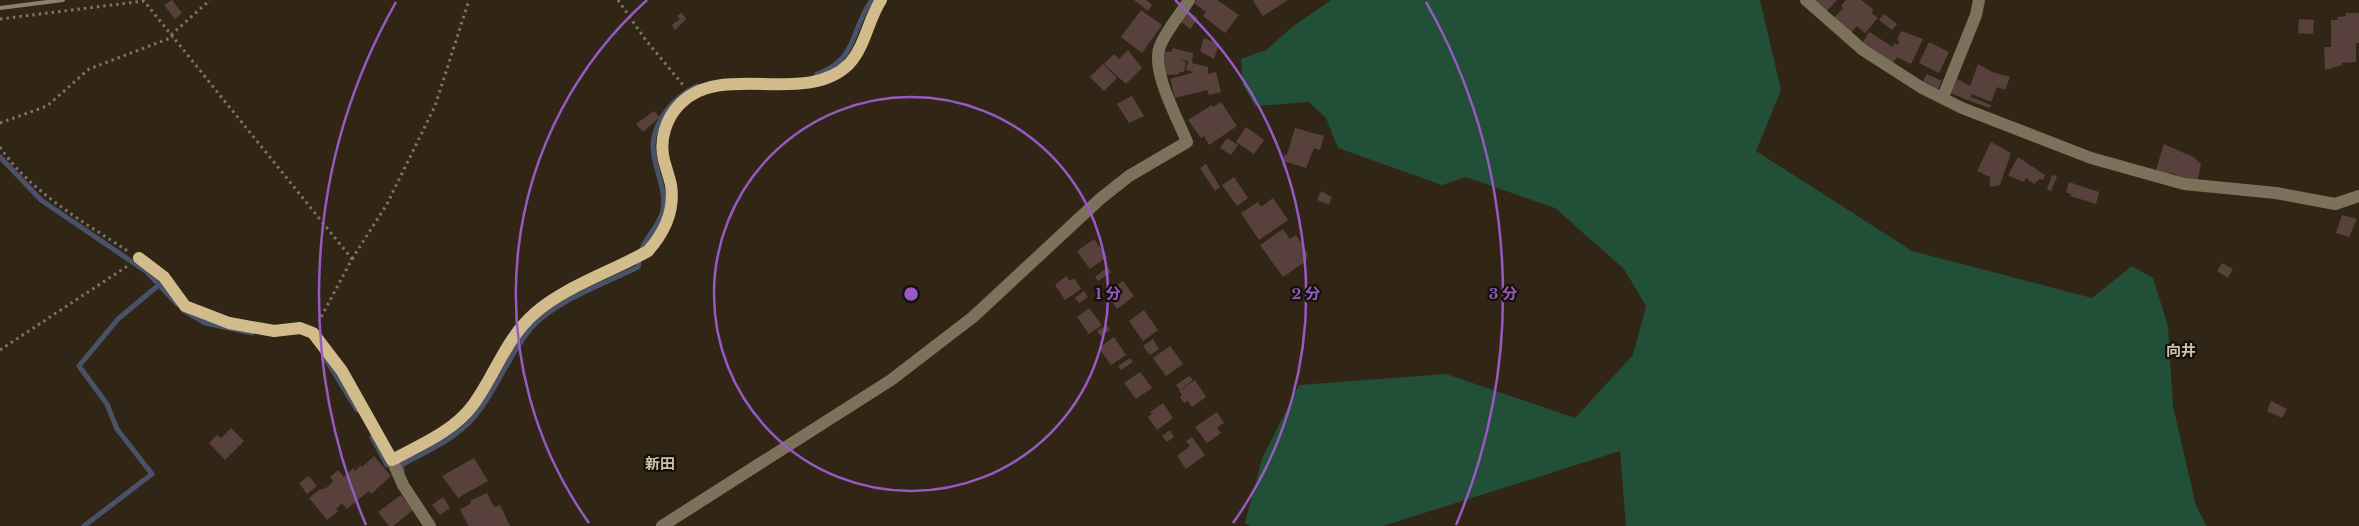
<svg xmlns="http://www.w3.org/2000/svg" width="2359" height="526" viewBox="0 0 2359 526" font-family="'Libre Baskerville','Noto Sans JP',serif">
<rect width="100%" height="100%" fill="#312615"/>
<path fill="#224f38" d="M1331,0H1760L1781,90L1756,151L1912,251L2092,298L2132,266L2153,278L2168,326L2173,406L2196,506L2207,526H1626L1620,451L1383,526H1250L1245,523L1262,459L1299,385L1446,374L1575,418L1633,355L1646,306L1624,269L1555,208L1466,177L1442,185L1338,148L1326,118L1309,102L1255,106L1243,85L1241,59L1266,50L1292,27Z"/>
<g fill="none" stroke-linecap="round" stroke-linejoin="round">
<g stroke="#4a526a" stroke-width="5">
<path d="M817,74C859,59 850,29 872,0"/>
<path d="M0,157L41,200L147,272L177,304"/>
<path d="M641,251C646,236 660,226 663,210C667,188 653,168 653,145C654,120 675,96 697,86"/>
<path d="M183,310L205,323L252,333"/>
<path d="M325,358L357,410"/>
<path d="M372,437L387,465"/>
<path d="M402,471L401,465C429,450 463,436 481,408C500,382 511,351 532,327C557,300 606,283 638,267L639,263"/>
<path d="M84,526L152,474L117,429L107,404L79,366L118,319L160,284"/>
</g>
</g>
<g fill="#58413d">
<path d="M172,0L182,13L175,19L164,5Z"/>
<path d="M1134,0H1146L1152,5L1148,11Z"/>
<path d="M1196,0H1217L1239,15L1225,33L1203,16L1206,12L1194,3Z"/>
<path d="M1288,0L1263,16L1253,1L1254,0Z"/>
<path d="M1812,0H1837L1825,13Z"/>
<path d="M1846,0H1861L1873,9L1872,14L1878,18L1865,33L1857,26L1850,34L1833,19L1843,8L1841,6Z"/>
<path d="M1141,10L1162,25L1142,53L1121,37Z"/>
<path d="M1187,11L1198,18L1190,29L1180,21Z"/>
<path d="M682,13L686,19L675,30L672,25L680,19L677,16Z"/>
<path d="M2346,13H2359V43H2356V62L2342,63V65L2325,70L2324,47H2331V20H2338L2337,17L2346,16Z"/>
<path d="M1884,14L1897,24L1892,30L1879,20Z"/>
<path d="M2299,19L2314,20L2313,34L2298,33Z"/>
<path d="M1901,31L1923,39L1911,64L1897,57L1892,64L1862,44L1869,32L1893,47L1894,43L1898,45L1899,41L1897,40Z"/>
<path d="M1204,38L1219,44L1214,59L1200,51Z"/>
<path d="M1929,42L1949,52L1939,73L1919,63Z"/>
<path d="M1172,48L1193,53L1192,63L1208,67V74L1216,72L1221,92L1209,95L1207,90L1175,98L1170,79L1194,72L1186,70L1188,61L1179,59L1186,62L1184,72H1179L1180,74L1166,75L1162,58L1163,51L1172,52Z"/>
<path d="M1128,50L1142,68L1126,84L1104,64L1114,54L1119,59Z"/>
<path d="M1103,64L1117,78L1104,91L1090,77Z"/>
<path d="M1978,64L1992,72L2010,77L2005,90L1997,87L1991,102L1972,94L1969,101L1951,93L1957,79L1970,86Z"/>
<path d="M1927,74L1942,81L1937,91L1922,83Z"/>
<path d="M1132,96L1144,116L1129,123L1117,104Z"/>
<path d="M1971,97L1991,105L1990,108L1970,101Z"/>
<path d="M1221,102L1237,126L1209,145L1204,136L1201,138L1188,120L1212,105L1213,107Z"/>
<path d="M654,111L660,117L643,132L636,124Z"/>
<path d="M1246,127L1264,140L1254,154L1236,142Z"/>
<path d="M1295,128L1324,136L1320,150L1314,148L1306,168L1283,161L1285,154L1287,155Z"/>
<path d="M1227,138L1238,145L1231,155L1220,148Z"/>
<path d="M1991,142L2011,153L2000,185L1990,187V177L1977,171Z"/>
<path d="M2164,144L2195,158L2201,164L2197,182L2176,177L2177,175L2169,173V176L2155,173Z"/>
<path d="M2018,157L2045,175L2043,180L2040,179L2034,184L2026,178L2024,182L2009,176L2008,175Z"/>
<path d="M1206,164L1220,187L1215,191L1200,168Z"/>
<path d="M2052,175L2057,176L2051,191L2047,189Z"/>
<path d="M1234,177L1248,198L1237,206L1222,185Z"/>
<path d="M2069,182L2099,192L2096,204L2070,196L2071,194L2066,192Z"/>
<path d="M1321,191L1332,197L1329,205L1317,200Z"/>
<path d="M1273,198L1288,220L1259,240L1241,213L1258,202L1261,207Z"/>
<path d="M2342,215L2357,219L2349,237L2336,233Z"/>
<path d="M1283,229L1290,239L1296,235L1308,254L1306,261L1283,277L1260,245Z"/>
<path d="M1094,239L1107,257L1090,269L1077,251Z"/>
<path d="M2222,263L2233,269L2228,278L2217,271Z"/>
<path d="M1108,267L1111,272L1098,281L1095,277Z"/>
<path d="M1066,276L1070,281L1074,278L1081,289L1065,300L1055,285Z"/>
<path d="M1123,281L1134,296L1117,309L1106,293Z"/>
<path d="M1084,291L1088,297L1079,303L1075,298Z"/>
<path d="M1089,308L1102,325L1089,334L1077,317Z"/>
<path d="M1144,310L1158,330L1143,341L1129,321Z"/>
<path d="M1107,325L1110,330L1101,336L1097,331Z"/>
<path d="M1114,337L1126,355L1111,365L1099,348Z"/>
<path d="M1153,339L1159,349L1150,355L1143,346Z"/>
<path d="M1170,346L1183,364L1166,376L1153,358Z"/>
<path d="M1130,358L1133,362L1121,370L1118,366Z"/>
<path d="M1140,372L1152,388L1136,399L1124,383Z"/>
<path d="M1189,376L1193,380L1180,390L1176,385Z"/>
<path d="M1195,380L1206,397L1192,407L1188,401L1184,403L1180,397L1182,395L1179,391Z"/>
<path d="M2271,401L2287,409L2282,418L2267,411Z"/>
<path d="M1163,403L1173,418L1157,430L1148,417L1152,414L1150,412Z"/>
<path d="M1217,412L1224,423L1217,428L1221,433L1207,443L1195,427Z"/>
<path d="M231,428L244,441L225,460L209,443L217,435L221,438Z"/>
<path d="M1170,430L1174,437L1167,442L1162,436Z"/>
<path d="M1192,437L1205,455L1186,469L1177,456L1190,446L1186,441Z"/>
<path d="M374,456L391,476L371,494L369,491L347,509L342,503L336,509L338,511L327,520L309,498L319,490L328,487L333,481L330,477L338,470L344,477L353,468L355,471L361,465L362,467Z"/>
<path d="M474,458L488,481L458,498L442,476Z"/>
<path d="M309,476L317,486L307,494L299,483Z"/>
<path d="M487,493L494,507L500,505L510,526H469L460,510L471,503L470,501Z"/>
<path d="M401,495L413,510L393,526H389L378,512Z"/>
<path d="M443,497L450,508L440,515L432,505Z"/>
</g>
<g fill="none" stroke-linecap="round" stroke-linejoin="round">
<g stroke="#7e7466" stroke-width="3" stroke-dasharray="2.5 4" stroke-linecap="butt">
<path d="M618,0L645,39L683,85"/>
<path d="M0,19L144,1L352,259L319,321"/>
<path d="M171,35L210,0"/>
<path d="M0,123L47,106L89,69L173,37"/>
<path d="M0,147C30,192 84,222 129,252"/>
<path d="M352,259L387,204L435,106L469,0"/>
<path d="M0,350L129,265"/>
</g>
<g stroke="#7c725b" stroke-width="12">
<path d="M1806,0L1863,50L1922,88L1962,108L2091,158L2184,184L2276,193L2335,204L2359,196"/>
<path d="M1943,97L1976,15L1979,0"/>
<path d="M392,460L403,485L430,526"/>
<path d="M662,526L891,380L973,317L1100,199L1129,176L1187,142C1178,119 1150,69 1160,46C1167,29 1180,15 1189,0"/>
</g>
<path stroke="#d2bc8c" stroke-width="12" d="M139,258L164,277L185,306L229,323L274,331L300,328L313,333L342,371L392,460C420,445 454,431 473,405C495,375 506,338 535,313C564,287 613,271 648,251C665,232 675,211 671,185C669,176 666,168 664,160C659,140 666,118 680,104C721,61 806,107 849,64C865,47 868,20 881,0"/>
<path stroke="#898072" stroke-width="4" d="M0,8L63,0"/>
</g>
<g fill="none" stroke="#975ac5" stroke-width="2.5">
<circle cx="911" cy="294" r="197"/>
<path d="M589 523A395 395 0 0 1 647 0M1175 0A395 395 0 0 1 1233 523"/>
<path d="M366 525A592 592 0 0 1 396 2M1426 2A592 592 0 0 1 1456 525"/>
</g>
<g text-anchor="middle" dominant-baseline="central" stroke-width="4.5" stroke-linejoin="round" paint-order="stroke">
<g font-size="15" font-weight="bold" fill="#cec0ab" stroke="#151009">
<text x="2181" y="350">向井</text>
<text x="660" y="463">新田</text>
</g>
</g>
<circle cx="911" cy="294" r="8" fill="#975ac5" stroke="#151009" stroke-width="2.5"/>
<g font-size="15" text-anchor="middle" font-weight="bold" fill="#975ac5" stroke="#151009" stroke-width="4.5" stroke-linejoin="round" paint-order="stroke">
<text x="1108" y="299">1 分</text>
<text x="1306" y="299">2 分</text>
<text x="1503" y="299">3 分</text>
</g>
</svg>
